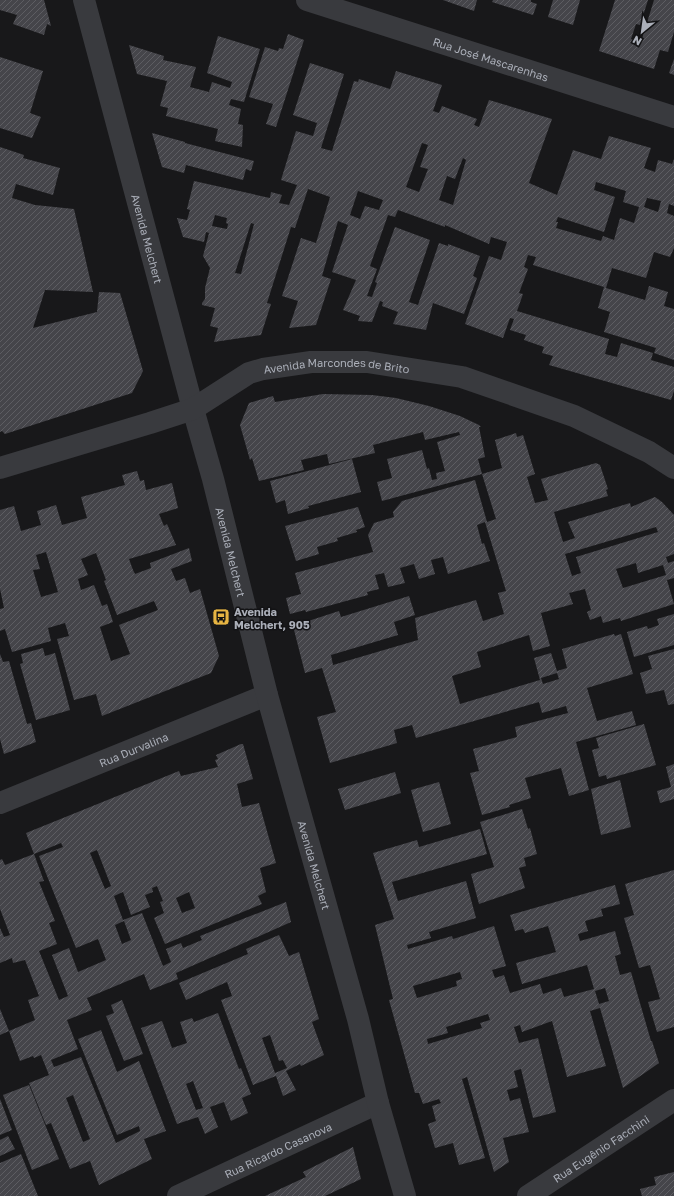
<svg xmlns="http://www.w3.org/2000/svg" width="674" height="1196" viewBox="0 0 674 1196" font-family="'Golos Text',sans-serif">
<defs>
<pattern id="building-hatch" width="6" height="6" patternUnits="userSpaceOnUse"><rect width="6" height="6" fill="#45454a"/><path d="M-1 1l2-2M0 6l6-6M5 7l2-2" fill="none" stroke="#5d5d62"/></pattern>
</defs>
<rect width="100%" height="100%" fill="#18181a"/>
<g fill="url(#building-hatch)" fill-rule="evenodd">
<path d="M0,0H44L51,26L47,24L44,35L13,24L17,15L0,10Z"/>
<path d="M443,0H477L474,11Z"/>
<path d="M493,0H531V2L537,4L533,15L492,2Z"/>
<path d="M553,0H580L573,25L548,17Z"/>
<path d="M615,0H648L640,25L636,24L631,39L641,42L654,0H674V32L668,52L660,50L654,69L599,51Z"/>
<path d="M288,34L304,40L276,127L266,124L273,104L249,97L265,47L278,51L279,48L283,49Z"/>
<path d="M218,36L260,49L244,102L231,99L229,105L241,109L238,124L243,125L242,147L215,141L218,129L166,116L168,108L160,106L167,81L137,74L129,45L164,56L163,60L196,67L190,87L209,92L212,82L230,88L232,82L207,73Z"/>
<path d="M0,57L43,71L30,113L41,117L32,138L0,128Z"/>
<path d="M674,59V75L669,73Z"/>
<path d="M310,63L344,74L321,148L332,151L354,81L358,82L359,79L390,89L396,71L442,85L433,111L439,113L442,106L477,119L474,125L479,127L489,100L552,119L529,183L557,195L573,150L601,159L609,136L651,148L644,168L655,172L658,160L672,164L674,159V206L669,204L667,213L674,216V248L670,257L654,252L646,278L612,268L606,288L645,300L649,286L668,292L664,306L674,309V360L654,353L656,348L604,332L610,312L598,308L604,287L533,265L536,257L528,255L524,267L528,269L519,293L523,294L517,311L609,339L605,354L617,357L621,343L653,353L651,360L674,367V391L671,400L549,365L553,356L542,353L544,347L524,340L526,335L510,330L514,319L510,318L503,338L465,324L489,256L501,260L507,242L491,237L489,244L445,225V227L398,210L395,217L388,215L370,266L377,269L367,296L372,297L377,283L375,282L395,227L430,240L409,302L418,305L439,243L448,246V244L480,256L473,276L477,278L464,314L433,303L426,330L393,324L398,312L382,306L383,302L380,301L372,322L358,321L360,316L343,310L356,280L332,272L348,225L338,221L322,276L331,279L316,325L289,328L298,301L282,296L301,238L316,243L330,197L308,189L295,228L291,227L267,303L271,304L261,335L214,342L218,328L210,326L215,308L202,305V303L205,299V288L210,268L203,256L209,233L206,232L204,242L183,237L177,218L187,220L190,210L187,209L194,181L270,198L271,192L282,195L279,203L289,205L297,185L281,180L296,131L313,136L317,123L293,115ZM422,143L428,145L420,167L428,169L419,192L406,187ZM463,158L466,160L453,205L439,200L447,176L455,179ZM596,182L626,191L623,202L639,207L634,223L620,218L614,240L603,236L601,241L556,228L558,222H556L558,217L604,232L615,197L594,190ZM358,191L383,200L379,210L365,206L360,219L350,215ZM647,198L661,201L658,212L644,207ZM215,215L227,218L226,223L228,224L227,229L212,226ZM251,223L254,224L241,274L235,273Z"/>
<path d="M152,133L185,142V143L254,161L251,171L246,169L243,180L186,165L184,173L162,167Z"/>
<path d="M0,147L24,155L23,158L60,168L53,195L16,184L12,198L35,205L74,209L93,292L45,290L33,328L97,312L99,292L120,293L143,371L132,393L5,434L2,431L0,432Z"/>
<path d="M323,394L372,395L396,398L429,406L460,416L479,425L481,427H479L485,457L478,459L482,474L382,501L377,482L392,478L387,459L422,450L427,469L429,468L432,480L437,479L436,473L445,471L437,442L460,435L459,432L425,440L423,432L373,445L375,453L329,464L327,454L301,460L304,470L259,481L252,458L250,460L240,425L249,403L273,396L275,402Z"/>
<path d="M516,433L517,437L523,435L535,474L527,477L535,503L548,500L541,479L596,463L600,465L608,489L606,490L608,496L554,512L563,542L575,538L568,522L630,503L631,507L655,497L662,502L674,515V554L666,557L668,563L674,561V578L667,580L674,604L621,621L620,618L603,623L601,616L590,620L587,612L591,610L585,589L569,593L573,604L541,613L550,646L533,651L529,635L477,652L481,667L452,676L460,704L540,680L534,658L551,653L557,671L567,668L562,649L614,634L615,636L621,634L633,674L587,688L597,721L632,711L636,725L576,742L589,790L569,796L561,768L525,778L531,798L509,805L510,807L482,815L470,773L479,771L473,749L517,737L515,727L568,713L566,706L542,713L539,702L416,738L412,725L394,730L397,743L330,763L317,717L336,712L322,668L305,673L293,626L339,611L341,617L409,596L415,615L394,622L398,635L331,655L333,665L418,640L415,618L476,600L483,621L504,614L498,593L506,591L485,522L477,525L482,544L484,543L490,561L448,574L443,557L431,560L435,574L419,579L414,564L400,568L405,583L388,587L384,573L375,575L379,589L367,592L368,595L306,612L305,610L290,614L286,598L301,594L295,573L373,552L368,535L374,523L394,517L393,512L402,501L475,480L487,522L496,519L482,474L502,468L495,440ZM656,527L658,532L576,557L581,573L572,576L565,554ZM636,563L638,573L663,565L666,575L623,588L616,569ZM557,673L559,679L543,684L541,678Z"/>
<path d="M352,459L361,492L308,506L309,508L288,514L285,500L276,503L270,481Z"/>
<path d="M137,471L140,481L144,480L146,490L172,483L178,508L159,514L164,526L167,524L176,545L129,559L133,570L135,574L151,568L150,563L189,548L192,561L171,569L176,581L185,578L190,593L200,589L219,656L211,673L102,716L96,694L74,700L57,639L69,636L65,623L48,628L51,641L12,652L5,629L0,631V609L4,608L0,589V510L14,506L21,531L41,525L37,511L56,505L62,525L87,518L81,497L125,485L122,475ZM46,552L58,592L41,597L33,570L40,569L36,555ZM96,553L106,580L104,581L117,615L154,601L158,610L119,625L130,654L111,661L100,627L113,622L107,604L102,606L94,585L81,590L78,579L88,575L81,559Z"/>
<path d="M358,507L365,527L356,530L357,532L337,538L338,541L317,547L319,554L296,561L285,526Z"/>
<path d="M674,614V645L634,657L627,632L647,626L648,629L659,625L657,619Z"/>
<path d="M43,648L45,656L55,653L70,710L36,720L20,664L23,663L21,654Z"/>
<path d="M674,649V704L668,705L664,690L646,694L640,673L652,669L648,656Z"/>
<path d="M0,654L3,662L9,661L27,724L31,723L36,742L4,754L0,739Z"/>
<path d="M644,724L656,765L607,779L606,775L599,777L592,750L599,748L596,738Z"/>
<path d="M241,744H243L253,779L237,784L242,807L259,803L276,863L260,868L266,892L258,896L262,904L165,944L154,918L164,913L160,902L163,901L157,886L152,888L153,892L145,895L150,907L131,915L123,892L114,896L123,920L142,913L163,966L171,962L166,949L181,943L183,948L202,940L200,936L286,902L291,922L176,973L178,979L150,990L144,974L87,998L92,1010L67,1020L78,1049L51,1060L54,1067L81,1057L116,1143L140,1131L139,1126L117,1135L78,1039L101,1030L117,1072L139,1061L166,1131L144,1139L152,1159L99,1185L90,1161L70,1169L51,1123L46,1125L29,1083L49,1075L41,1055L34,1058L33,1056L20,1061L9,1031L35,1020L28,1000L39,996L25,960L13,963L12,958L0,963V928L4,937L10,935L0,909V860L2,859L5,865L34,854L44,881L39,882L55,921L49,923L57,944L39,951L59,1000L68,996L52,955L69,948L78,972L106,960L98,939L76,948L39,856L63,847L61,843L34,854L26,833L179,771L181,776L218,767L215,760L218,759L216,755ZM97,850L111,886L105,889L90,853ZM189,892L195,908L182,913L176,898ZM124,921L131,940L122,944L115,925ZM73,1095L90,1139L83,1142L66,1098Z"/>
<path d="M674,764V799L660,803L657,791L671,787L666,767Z"/>
<path d="M395,772L401,793L345,810L338,789Z"/>
<path d="M620,780L631,827L601,835L591,789Z"/>
<path d="M439,782L451,824L423,832L411,790Z"/>
<path d="M522,809L528,829L530,828L537,854L524,858L526,866L519,868L525,888L479,904L471,874L494,867L480,822Z"/>
<path d="M480,829L487,854L392,882L398,901L466,881L476,918L429,932L431,938L407,945L408,949L452,936L453,939L494,926L506,966L492,970L495,978L504,975L510,993L540,984L543,994L561,988L564,997L594,989L587,965L522,984L516,963L556,952L548,926L525,933L523,929L515,931L510,915L615,885L620,904L601,909L603,916L585,921L588,931L578,934L580,941L615,931L621,954L615,956L620,975L631,972L651,1041H652L659,1063L623,1088L600,1008L590,1011L606,1066L567,1077L552,1021L522,1032L520,1025L514,1027L519,1043L538,1038L556,1112L533,1118L521,1069L514,1071L518,1087L507,1090L510,1101L520,1098L529,1132L503,1138L509,1162L494,1172L467,1077L462,1079L485,1158L459,1165L453,1143L435,1148L428,1124L436,1121L432,1106L441,1103L439,1099L423,1104L419,1093H415L389,1000L393,999L375,925L394,919L373,853L417,840L419,847ZM460,972L462,979L456,981L457,986L417,998L413,986ZM605,988L609,1001L599,1004L595,991ZM488,1014L490,1020L480,1023L482,1028L428,1044L427,1039L448,1033L446,1027Z"/>
<path d="M674,870V1027L657,1032L648,1002L660,999L650,965L639,968L624,918L634,915L625,884Z"/>
<path d="M279,935L289,956L299,952L319,1019L312,1022L324,1055L301,1066L300,1064L286,1071L296,1090L283,1096L276,1076L253,1085L221,1000L232,996L227,982L186,1000L179,983L248,954L246,949ZM270,1035L279,1061L283,1060L287,1068L275,1073L262,1038Z"/>
<path d="M122,1000L143,1054L124,1061L106,1016L114,1013L111,1005Z"/>
<path d="M0,1009L9,1031L0,1035Z"/>
<path d="M218,1013L239,1069L241,1068L251,1094L242,1098L248,1113L231,1121L224,1102L210,1107L218,1127L205,1134L198,1117L177,1124L141,1028L162,1021L172,1048L187,1043L180,1022L192,1018L194,1022ZM193,1081L203,1108L196,1110L186,1084Z"/>
<path d="M29,1085L59,1159L32,1170L3,1095Z"/>
<path d="M0,1099L12,1130L0,1135Z"/>
<path d="M8,1136L15,1149L0,1156V1140Z"/>
<path d="M353,1147L361,1179L325,1196H265L306,1177L303,1172Z"/>
<path d="M21,1154L38,1196H0V1163Z"/>
<path d="M674,1172V1196H642L640,1189L656,1185L654,1177Z"/>
</g>
<g fill="none" stroke-linecap="round" stroke-linejoin="round">
<g stroke="#393a3e" stroke-width="22">
<path id="s1" d="M84,0L193,409"/>
<path id="s2" d="M307,0L674,117"/>
<path id="s3" d="M0,803L267,695"/>
<path id="s4" d="M178,1196L378,1103"/>
<path id="s5" d="M528,1196L674,1100"/>
</g>
<g stroke="#393a3e" stroke-width="22">
<path id="s6" d="M193,409L213,479L267,695L358,1019L378,1103L405,1196"/>
<path id="s7" d="M0,468L150,423L193,409L249,373L263,369L311,362H367L462,377L574,416L649,452L674,468"/>
</g>
</g>
<defs>
<g id="bus-square" transform="scale(0.9)"><rect x="-9" y="-9" width="18" height="18" rx="4" fill="#e7b543" stroke="#131315"/><path d="M-5-6H5V4H4V6H2V4H-2V6H-4V4H-5ZM-3.5-4V0h7V-4ZM-3.5 1.2v1.5H-2V1.2ZM2 1.2v1.5H3.5V1.2Z" fill="#111"/></g>
</defs>
<g fill-rule="evenodd">
<use href="#bus-square" x="221" y="617"/>
</g>
<g text-anchor="middle" dominant-baseline="central" stroke-width="3" stroke-linejoin="round" paint-order="stroke">
<g font-size="11" fill="#abafb9" stroke="#131315">
<text stroke="none"><textPath href="#s2" startOffset="193">Rua José Mascarenhas</textPath></text>
<text stroke="none"><textPath href="#s1" startOffset="247">Avenida Melchert</textPath></text>
<text stroke="none"><textPath href="#s7" startOffset="357">Avenida Marcondes de Brito</textPath></text>
<text stroke="none"><textPath href="#s6" startOffset="148">Avenida Melchert</textPath></text>
<text stroke="none"><textPath href="#s3" startOffset="144">Rua Durvalina</textPath></text>
<text stroke="none"><textPath href="#s6" startOffset="472">Avenida Melchert</textPath></text>
<text stroke="none"><textPath href="#s5" startOffset="87">Rua Eugênio Facchini</textPath></text>
<text stroke="none"><textPath href="#s4" startOffset="110">Rua Ricardo Casanova</textPath></text>
</g>
<g font-size="11" font-weight="bold" fill="#abafb9" stroke="#131315" text-anchor="start">
<text x="234" y="611">Avenida<tspan x="234" dy="13">Melchert, 905</tspan></text>
</g>
</g>
<g transform="translate(642 32) rotate(209)" stroke="#131315" stroke-width="3" paint-order="stroke">
<path d="M0-3L7 15L0 10L-7 15Z" fill="#abafb9"/>
<text y="-6" font-size="11" font-weight="bold" text-anchor="middle" fill="#abafb9">N</text>
</g>
</svg>
